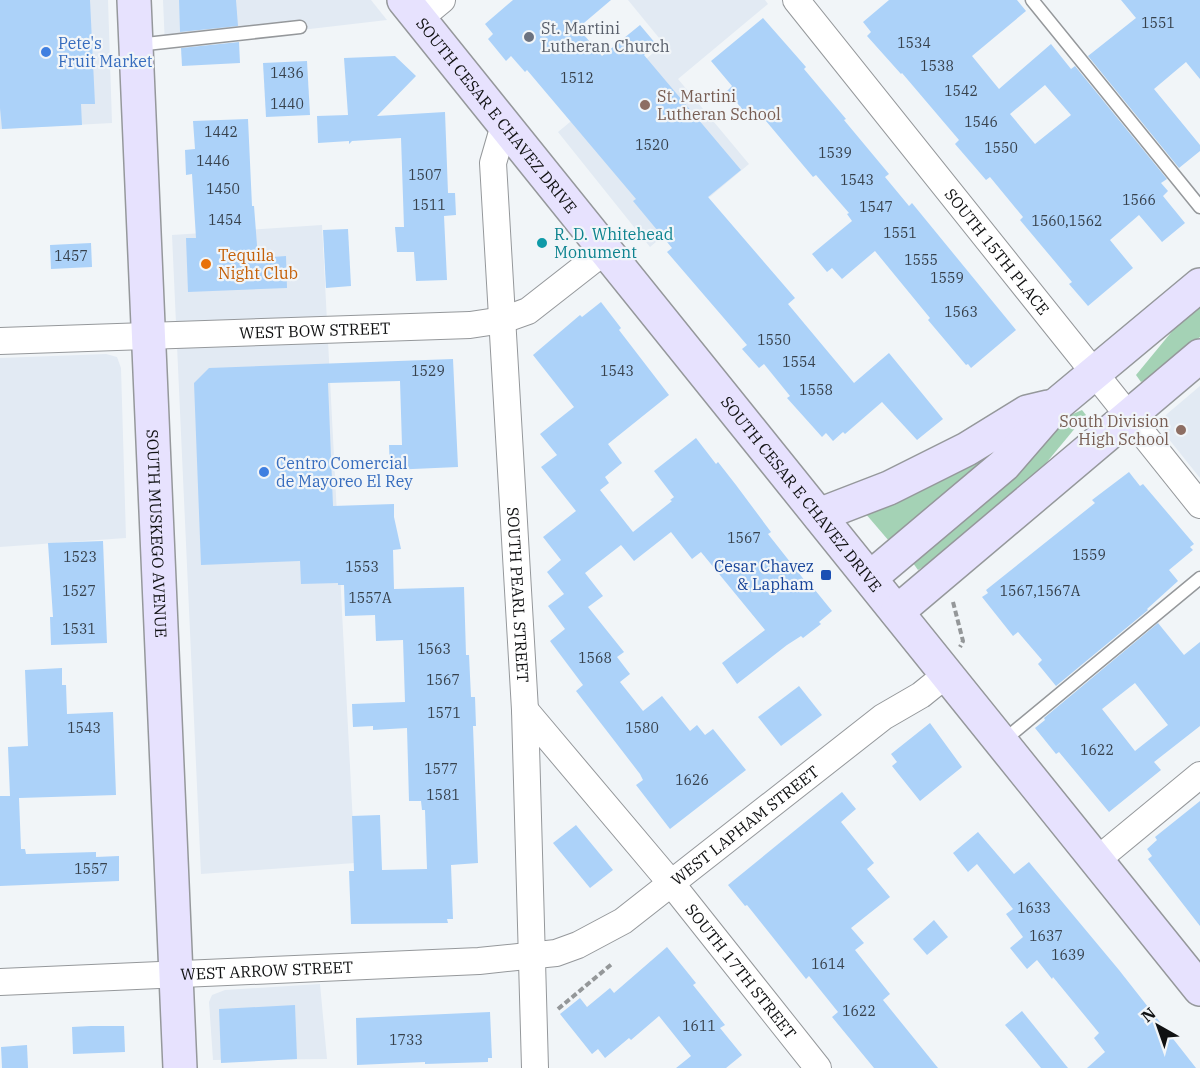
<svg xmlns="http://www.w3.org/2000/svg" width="1200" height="1068" viewBox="0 0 1200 1068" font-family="'IBM Plex Serif',serif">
<rect width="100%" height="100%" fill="#f1f5f8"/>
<g fill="#e2eaf3">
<path d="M0,0H108L112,123L0,129Z"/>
<path d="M163,0H371L387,20L165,46Z"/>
<path d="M628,0H765L768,4L678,79L749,164L650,247L558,132L664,44Z"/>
<path d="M322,225L355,863L201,874L172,235Z"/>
<path d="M106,354L117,357L121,368L126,538L0,547V358Z"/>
<path d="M1200,386V478L1164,433L1162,427L1163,419L1167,414Z"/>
<path d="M320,984L327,1059L213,1060L209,1002L212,995L225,990Z"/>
</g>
<g fill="#a4d2b5">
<path d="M1200,304V337L1149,378L1141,382L1136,375L1183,318Z"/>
<path d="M1082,410L1086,415L1037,474L926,565L918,570L913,563L1064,418Z"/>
<path d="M999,448L889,541L865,513Z"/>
</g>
<g fill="#acd2f9" fill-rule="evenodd">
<path d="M0,0H90L95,104H81L82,125L2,129L0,108Z"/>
<path d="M179,0H236L238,26L180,32Z"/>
<path d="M513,0H611L578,28L602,56L640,25L656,44L644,55L741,170L708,197L795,298L788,304L854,383L889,353L943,419L917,440L882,402L845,434L843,432L833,441L826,433L822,437L787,398L790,396L764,364L759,368L742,349L747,345L667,252L672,248L633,201L636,199L527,70L525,72L511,56L506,61L488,39L493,34L485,24Z"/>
<path d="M889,0H1017L1026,11L972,56L999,89L1051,44L1071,69L1075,66L1167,179L1161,183L1168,191L1163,196L1185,223L1162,242L1139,215L1110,240L1133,268L1088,306L1069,284L1072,282L1020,220L1023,217L990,177L986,180L955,144L959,140L902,73L901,74L867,36L871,32L863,22ZM1045,85L1071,115L1035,144L1010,114Z"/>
<path d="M1121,0H1200V79L1186,62L1154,89L1200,145V151L1179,168L1088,56L1136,18Z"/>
<path d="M763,18L806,67L804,69L846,119L844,120L889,174L885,177L909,206L912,203L1016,330L971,368L968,364L966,365L928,320L930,318L875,251L842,279L832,268L827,272L812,254L852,221L847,214L849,213L816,175L813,177L756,109L748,116L727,91L732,86L711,61Z"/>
<path d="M239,42L240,63L182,66L181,48Z"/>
<path d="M395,56L416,76L377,116L445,112L448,193H455L456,215L444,216L447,280L416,281L414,252H397L395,227H404L401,138L352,141L349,144V141L318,143L317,116L348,115L344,58Z"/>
<path d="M307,61L310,115L266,117L263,63Z"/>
<path d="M248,119L252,206H254L258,258L286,256L287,288L188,292L186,238H196L192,174L186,175L185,150L195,149L193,121Z"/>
<path d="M348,229L351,286L326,288L323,230Z"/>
<path d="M91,243L92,267L51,269L50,245Z"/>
<path d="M601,302L621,328L619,330L669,395L608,444L622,463L605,477L609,483L600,490L633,532L672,501L670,500L674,497L654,471L696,438L716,464L718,462L736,485L771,532L768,534L813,591L815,590L832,611L819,622L821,624L803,638L801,636L787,645L737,684L722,663L765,630L701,552L692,559L671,532L634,561L621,545L585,573L603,596L588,607L624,652L617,657L630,674L620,682L643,711L662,696L690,731L697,725L705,735L713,729L746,770L670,829L636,785L643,780L640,774L576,691L583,685L550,641L565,629L548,606L564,594L547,572L561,560L543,537L576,511L541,467L557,455L540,434L574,407L533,355L580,315L582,317Z"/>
<path d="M453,359L458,467L390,470L389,445H402L400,381L328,383L333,506L394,504V517L401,549L393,550L394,589L464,587L466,655H469L471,697H475L476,726H473L478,863L451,865L453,919H447L448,923L351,924L349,871H354L352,816L380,815L382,870L427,869L425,810H422L421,801H409L407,728L373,730V726L353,727L352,704L405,702L403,640L376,641L375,615L345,616L344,585H338V583L301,584L300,561L201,565L194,383L209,368Z"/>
<path d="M1129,472L1140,486L1143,484L1194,544L1190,547L1193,550L1169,570L1178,581L1147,609L1148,610L1056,686L1038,664L1042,660L1018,632L1013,636L982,597L988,593L986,590L1095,503L1092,500Z"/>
<path d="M103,541L107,643L51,645L50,617H53L48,543Z"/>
<path d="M1158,623L1184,655L1200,642V726L1154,762L1161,770L1109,812L1059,752L1056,754L1035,728L1045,720L1044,718ZM1135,683L1168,725L1135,751L1102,709Z"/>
<path d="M62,668V685H66L67,714L113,712L116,795L19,798L21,849H25L26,854L96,852V857L119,856V881L0,886V796H10L8,747L28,746L25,670Z"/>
<path d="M799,686L822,715L781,746L758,717Z"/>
<path d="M930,723L962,767L920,801L892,766L897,762L891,754Z"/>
<path d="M842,792L856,809L841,822L874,863L867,869L890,897L851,928L864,943L855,950L890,994L883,1000L938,1068H874L832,1017L838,1012L809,976L806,979L747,905L745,906L728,885Z"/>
<path d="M1200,801V926L1148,859L1152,856L1147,849L1157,840L1155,837Z"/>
<path d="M576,825L613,870L590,888L553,843Z"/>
<path d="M978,832L1014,874L1029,862L1119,970L1196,1068H1087L1105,1052L1094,1038L1099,1033L1053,977L1052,979L1037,960L1027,969L1010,948L1023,937L1006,914L1013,909L977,864L968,872L953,853Z"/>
<path d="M934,920L948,937L927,955L913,939Z"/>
<path d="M667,947L696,983L693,985L725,1025L720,1028L742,1055L726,1068H676L691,1056L659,1016L631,1040L629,1038L605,1058L598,1049L592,1054L560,1014L580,998L587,1007L610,988L614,993Z"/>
<path d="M295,1005L297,1059L221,1063L219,1009Z"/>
<path d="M1022,1011L1068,1068H1041L1013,1034L1005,1025Z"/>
<path d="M490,1012L492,1058H488V1062L425,1064V1062L357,1065L356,1018Z"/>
<path d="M91,1026H124L125,1052L73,1054L72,1027Z"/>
<path d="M27,1045L28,1068H2L1,1047Z"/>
</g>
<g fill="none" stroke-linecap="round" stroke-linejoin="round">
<g stroke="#95989b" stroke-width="15">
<g id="lane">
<path d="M1032,0L1200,207"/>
<path d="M137,45L300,27"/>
<path d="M1003,741L1200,578"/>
</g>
</g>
<g stroke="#95989b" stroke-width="28">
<g id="street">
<path id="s1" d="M796,0L1200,505"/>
<path d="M419,19L442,0"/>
<path id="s2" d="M504,125L493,163L525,710L535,1068"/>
<path id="s3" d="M0,341L470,325L503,320L528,311L606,250"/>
<path id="s4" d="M525,710L671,883L818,1068"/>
<path d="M1097,860L1200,775"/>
<path id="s5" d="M0,982L479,961L556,953L578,945L623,921L883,717L921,695L947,674"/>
</g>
</g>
<g stroke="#95989b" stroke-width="36">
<g id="secondary">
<path id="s6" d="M134,0L180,1068"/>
<path id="s7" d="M404,0L1200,989"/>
<path d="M819,515L889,488L967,449L1027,412L1048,407"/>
<path d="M870,578L1004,465L1056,405L1200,285"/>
<path d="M897,612L1200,356"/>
</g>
</g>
<g stroke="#949799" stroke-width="4" stroke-dasharray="6 3" stroke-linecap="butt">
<path d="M953,602L963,641L960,647"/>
<path d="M558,1009L613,963"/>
</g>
<use href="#lane" stroke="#fff" stroke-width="12"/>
<use href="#street" stroke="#fff" stroke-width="26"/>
<use href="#secondary" stroke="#e7e2fe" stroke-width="33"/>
</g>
<circle fill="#6b7280" stroke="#f1f5f8" stroke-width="2" cx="529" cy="37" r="6"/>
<g fill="#3f7fe0" stroke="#f1f5f8" stroke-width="2">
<circle cx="46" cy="52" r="6"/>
<circle cx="264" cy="472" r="6"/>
</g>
<g fill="#8d6e63" stroke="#f1f5f8" stroke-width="2">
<circle cx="645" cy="105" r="6"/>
<circle cx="1181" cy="430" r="6"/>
</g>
<circle fill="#0f9aa8" stroke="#f1f5f8" stroke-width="2" cx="542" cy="243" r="6"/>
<circle fill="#e8710a" stroke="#f1f5f8" stroke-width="2" cx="206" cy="264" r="6"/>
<rect fill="#1a4fb4" stroke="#f1f5f8" stroke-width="2" x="820" y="569" width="12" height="12" rx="3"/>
<g text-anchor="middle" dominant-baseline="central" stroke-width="4.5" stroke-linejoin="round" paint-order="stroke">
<g font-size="14" fill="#37414c">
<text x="1158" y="23">1551</text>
<text x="914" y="43">1534</text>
<text x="937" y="66">1538</text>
<text x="287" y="73">1436</text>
<text x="577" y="78">1512</text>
<text x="961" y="91">1542</text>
<text x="287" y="104">1440</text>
<text x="981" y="122">1546</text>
<text x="221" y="132">1442</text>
<text x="652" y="145">1520</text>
<text x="1001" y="148">1550</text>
<text x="835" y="153">1539</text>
<text x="213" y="161">1446</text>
<text x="425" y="175">1507</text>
<text x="857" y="180">1543</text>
<text x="223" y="189">1450</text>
<text x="1139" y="200">1566</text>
<text x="429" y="205">1511</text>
<text x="876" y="207">1547</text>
<text x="225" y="220">1454</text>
<text x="1067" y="221">1560,1562</text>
<text x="900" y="233">1551</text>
<text x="71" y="256">1457</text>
<text x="921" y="260">1555</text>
<text x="947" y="278">1559</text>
<text x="961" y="312">1563</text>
<text x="774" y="340">1550</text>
<text x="799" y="362">1554</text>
<text x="428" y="371">1529</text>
<text x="617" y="371">1543</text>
<text x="816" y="390">1558</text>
<text x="744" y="538">1567</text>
<text x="1089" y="555">1559</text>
<text x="80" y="557">1523</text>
<text x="362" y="567">1553</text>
<text x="79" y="591">1527</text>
<text x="1040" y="591">1567,1567A</text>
<text x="370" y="598">1557A</text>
<text x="79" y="629">1531</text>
<text x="434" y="649">1563</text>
<text x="595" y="658">1568</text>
<text x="443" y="680">1567</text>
<text x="444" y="713">1571</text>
<text x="84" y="728">1543</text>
<text x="642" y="728">1580</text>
<text x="1097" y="750">1622</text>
<text x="441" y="769">1577</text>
<text x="692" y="780">1626</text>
<text x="443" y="795">1581</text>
<text x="91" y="869">1557</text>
<text x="1034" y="908">1633</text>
<text x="1046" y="936">1637</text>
<text x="1068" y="955">1639</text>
<text x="828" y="964">1614</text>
<text x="859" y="1011">1622</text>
<text x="699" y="1026">1611</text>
<text x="406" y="1040">1733</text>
</g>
<g font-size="16" fill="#5b616d" stroke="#f1f5f8" text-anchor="start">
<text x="541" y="28">St. Martini<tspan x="541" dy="18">Lutheran Church</tspan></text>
</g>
<g font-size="16" fill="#366cbe" stroke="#f1f5f8" text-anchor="start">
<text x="58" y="43">Pete's<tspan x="58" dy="18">Fruit Market</tspan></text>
<text x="276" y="463">Centro Comercial<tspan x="276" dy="18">de Mayoreo El Rey</tspan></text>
</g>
<g font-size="16" fill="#785e54" stroke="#f1f5f8" text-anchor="start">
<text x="657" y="96">St. Martini<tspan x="657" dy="18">Lutheran School</tspan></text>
<text x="1169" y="421" text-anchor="end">South Division<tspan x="1169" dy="18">High School</tspan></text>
</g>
<g font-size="16" fill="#101112" stroke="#f1f5f8">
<text stroke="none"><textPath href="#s7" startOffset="148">SOUTH CESAR E CHAVEZ DRIVE</textPath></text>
<text stroke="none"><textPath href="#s1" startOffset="322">SOUTH 15TH PLACE</textPath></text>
<text stroke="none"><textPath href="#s3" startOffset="315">WEST BOW STREET</textPath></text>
<text stroke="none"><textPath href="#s7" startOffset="634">SOUTH CESAR E CHAVEZ DRIVE</textPath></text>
<text stroke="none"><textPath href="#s6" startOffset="534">SOUTH MUSKEGO AVENUE</textPath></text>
<text stroke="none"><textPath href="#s2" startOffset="472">SOUTH PEARL STREET</textPath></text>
<text stroke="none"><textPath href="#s5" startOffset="786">WEST LAPHAM STREET</textPath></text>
<text stroke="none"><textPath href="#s5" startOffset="267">WEST ARROW STREET</textPath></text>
<text stroke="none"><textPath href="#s4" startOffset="339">SOUTH 17TH STREET</textPath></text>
</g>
<g font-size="16" fill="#0d838f" stroke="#f1f5f8" text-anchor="start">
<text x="554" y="234">R. D. Whitehead<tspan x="554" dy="18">Monument</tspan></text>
</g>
<g font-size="16" fill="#c56008" stroke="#f1f5f8" text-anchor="start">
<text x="218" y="255">Tequila<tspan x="218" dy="18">Night Club</tspan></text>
</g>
<g font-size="16" fill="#164399" stroke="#f1f5f8" text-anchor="end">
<text x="814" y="566">Cesar Chavez<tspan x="814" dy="18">&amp; Lapham</tspan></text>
</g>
</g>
<g transform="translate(1158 1026) rotate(320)" stroke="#f1f5f8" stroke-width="4.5" paint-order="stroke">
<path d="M0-4.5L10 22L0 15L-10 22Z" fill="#101112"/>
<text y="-9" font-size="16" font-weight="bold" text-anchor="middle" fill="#101112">N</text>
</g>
</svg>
